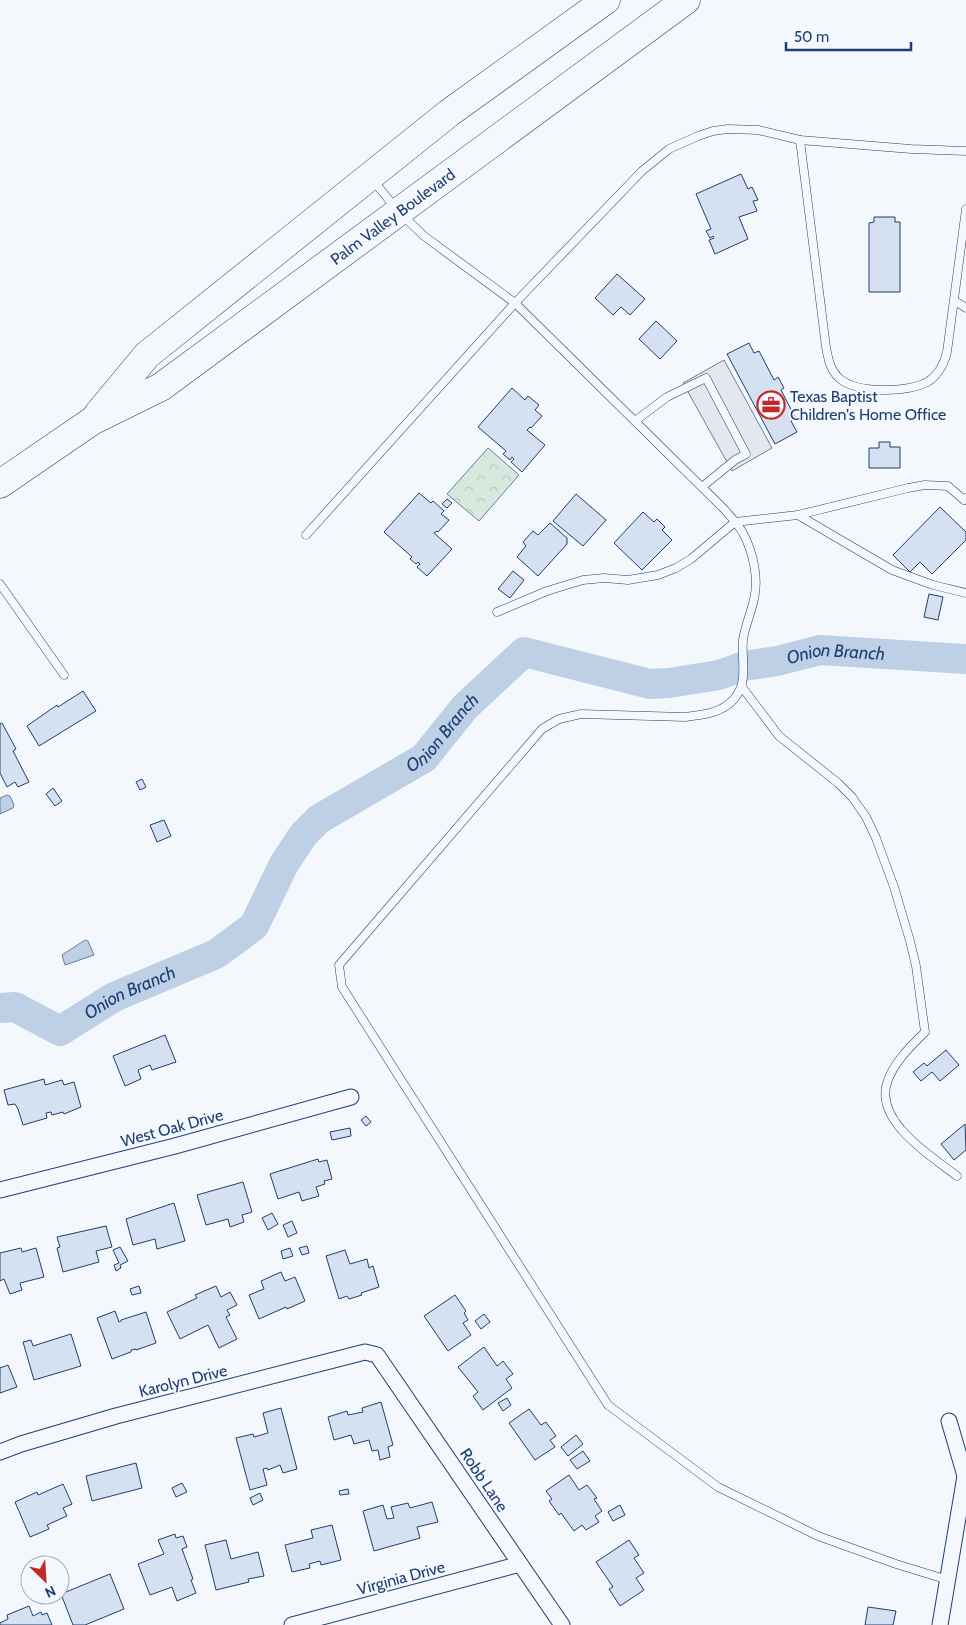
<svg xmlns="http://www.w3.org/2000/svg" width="966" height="1625" viewBox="0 0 966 1625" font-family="Cabin,sans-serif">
<defs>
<pattern id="park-crowns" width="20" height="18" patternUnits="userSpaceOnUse" patternTransform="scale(1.25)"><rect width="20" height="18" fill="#d7e8df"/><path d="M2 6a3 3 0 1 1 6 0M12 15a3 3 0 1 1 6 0" fill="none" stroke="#b8c8c3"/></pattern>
</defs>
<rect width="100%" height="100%" fill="#f4f7fb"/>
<path fill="url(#park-crowns)" stroke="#687fa3" d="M488,448L519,475L479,521L447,494Z"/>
<path fill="#e3e8f0" stroke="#687fa3" d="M724,360L772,448L732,471L683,383Z"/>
<g fill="#bed0e5" stroke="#687fa3">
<path d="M7,795L10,796L14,805L13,808L0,814V798Z"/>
<path d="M85,940L88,941L94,955L65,965L62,955Z"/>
</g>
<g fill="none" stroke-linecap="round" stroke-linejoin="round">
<path stroke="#bed0e5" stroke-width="30" id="s1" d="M0,1008L15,1007L60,1031L114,997L216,954L254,926L284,864L303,835L319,819L424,758L465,707L524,652L650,684L669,683L719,675L744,666L777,661L820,650L966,659"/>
</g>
<g fill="#d5e0f0" stroke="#1d3f73">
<path d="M741,174L748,189L752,187L758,200L753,201L757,211L739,217L748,239L715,254L709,240L714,238L713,236L710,238L706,231L711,229L696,194Z"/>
<path d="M874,217H895V222H900V292H869V223L874,222Z"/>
<path d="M617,274L645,299L630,315L621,307L613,315L595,298Z"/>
<path d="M656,321L677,341L660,359L639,339Z"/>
<path d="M749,343L754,353L759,351L774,380L778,377L784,388L781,390L796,419L791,421L797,432L775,444L727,354Z"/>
<path d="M512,388L525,400L528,396L539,405L535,410L542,416L531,428L530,427L527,430L545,445L522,472L511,462L514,459L512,457L510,460L503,454L506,451L478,427Z"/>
<path d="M879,442H890V447H900V468H869V448H879Z"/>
<path d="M419,493L431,503L433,501L444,511L441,514L449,520L438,532L437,531L434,533L452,549L427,576L417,567L420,564L418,562L416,564L410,559L412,557L384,532Z"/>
<path d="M576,494L606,520L583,546L553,521Z"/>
<path d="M447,499L452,503L447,508L442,504Z"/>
<path d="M940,507L966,532V540L932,574L920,562L910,572L893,555Z"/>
<path d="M643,512L654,522L657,519L665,527L662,530L672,540L642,570L614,543Z"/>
<path d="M550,523L567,538V544L538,576L517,557L526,546L523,542L533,531L538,535Z"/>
<path d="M513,571L524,580L510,598L498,589Z"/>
<path d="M929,594L943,597L938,620L924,617Z"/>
<path d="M83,691L96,711L39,746L27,726L57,705L58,707Z"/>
<path d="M2,723L16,749L13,751L29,782L18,787L15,782L7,787L0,773V724Z"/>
<path d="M142,779L146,787L140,790L136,782Z"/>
<path d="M53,788L62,801L55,806L46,794Z"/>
<path d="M164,820L171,836L157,842L150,825Z"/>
<path d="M165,1035L176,1062L152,1070L150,1065L138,1070L141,1079L125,1086L113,1056Z"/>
<path d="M946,1050L959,1065L940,1081L932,1072L921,1081L913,1072L924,1063L927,1066Z"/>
<path d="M44,1079L45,1085L62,1080L64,1085L74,1082L81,1107L64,1114L63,1112L52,1115L51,1112L46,1113L47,1118L23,1125L18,1109L15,1104L8,1105L4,1090Z"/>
<path d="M366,1116L371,1122L366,1126L361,1120Z"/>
<path d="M965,1124L966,1150L954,1160L941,1144Z"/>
<path d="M350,1128L351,1136L332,1140L330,1132Z"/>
<path d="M318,1159L319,1162L327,1160L332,1179L324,1181L325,1184L316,1187L319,1196L302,1201L299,1192L278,1199L270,1174Z"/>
<path d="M243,1182L252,1212L242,1215L244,1222L230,1227L228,1219L206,1225L197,1195Z"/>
<path d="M174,1203L185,1241L157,1249L155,1239L133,1245L126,1219Z"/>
<path d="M272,1213L278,1224L268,1230L262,1218Z"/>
<path d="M292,1221L297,1233L288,1237L283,1225Z"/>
<path d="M106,1226L112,1247L96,1251L99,1262L63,1272L57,1248L60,1247L57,1237Z"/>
<path d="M307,1246L309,1253L302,1255L299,1248Z"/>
<path d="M120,1247L128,1261L120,1265L121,1268L116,1271L114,1265L119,1263L113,1250Z"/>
<path d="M21,1248L22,1252L36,1248L44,1277L20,1283L22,1290L10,1294L4,1279L0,1281V1253Z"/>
<path d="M290,1248L293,1256L283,1259L281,1251Z"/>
<path d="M345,1250L350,1264L367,1259L369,1268L373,1266L379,1287L361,1293L362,1295L349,1299L347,1296L339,1299L326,1256Z"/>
<path d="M281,1272L285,1281L295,1277L305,1301L287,1309L286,1307L259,1319L249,1295L264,1289L261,1281Z"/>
<path d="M139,1286L141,1293L132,1295L130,1289Z"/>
<path d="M216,1286L221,1297L230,1292L237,1305L227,1310L230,1315L226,1317L237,1339L219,1348L208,1325L180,1339L167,1312L197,1298L195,1295Z"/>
<path d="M455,1295L466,1311L464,1313L468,1320L463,1323L471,1335L448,1351L424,1316Z"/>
<path d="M115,1311L119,1322L121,1321V1320L146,1312L156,1343L136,1350V1349L131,1350V1352L112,1359L97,1318Z"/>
<path d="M484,1314L490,1322L481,1329L475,1321Z"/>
<path d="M71,1334L81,1366L34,1380L23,1342L31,1340L33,1346Z"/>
<path d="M484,1347L497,1366L503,1361L513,1374L506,1379L512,1388L483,1410L473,1396L478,1392L458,1367Z"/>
<path d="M8,1365L17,1387L0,1393V1368Z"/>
<path d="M507,1398L511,1405L503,1411L498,1403Z"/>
<path d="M381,1402L393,1445L388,1447L390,1457L380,1460L378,1450L372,1451L369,1440L354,1444L351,1435L334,1440L328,1417L347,1411L348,1415L363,1412L362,1408Z"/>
<path d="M281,1408L297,1469L283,1473L280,1465L268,1470L267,1468L263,1469L267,1485L250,1490L236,1438L253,1434L254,1437L268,1433L263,1413Z"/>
<path d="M529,1409L541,1425L546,1422L556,1436L550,1440L555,1447L535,1460L509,1423Z"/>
<path d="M576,1435L583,1444L568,1456L561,1447Z"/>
<path d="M583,1451L590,1461L577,1469L570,1460Z"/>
<path d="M136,1463L142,1488L92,1501L86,1476Z"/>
<path d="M569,1475L579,1490L587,1485L597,1498L594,1499L602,1511L595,1516L599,1522L586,1530L582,1525L574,1531L561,1513L559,1515L549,1501L552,1499L546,1491Z"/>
<path d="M182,1483L187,1492L176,1497L172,1488Z"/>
<path d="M63,1484L72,1504L63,1508L67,1516L47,1525L49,1529L30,1537L15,1502L37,1492L38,1495Z"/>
<path d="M348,1489L349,1494L340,1495L339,1491Z"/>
<path d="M260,1493L263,1500L253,1505L250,1498Z"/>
<path d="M432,1502L438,1522L417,1527L420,1538L374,1551L363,1511L383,1505L387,1519L394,1518L391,1507L408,1503L410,1508Z"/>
<path d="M620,1505L625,1515L613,1521L608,1512Z"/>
<path d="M332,1525L341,1560L321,1565L320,1561L309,1564L310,1568L292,1572L285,1545L313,1538L311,1530Z"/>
<path d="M175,1534L176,1538L183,1536L187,1547L182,1549L193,1579L191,1580L196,1593L177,1601L172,1587L150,1595L138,1564L164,1554L158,1540Z"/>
<path d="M226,1540L231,1559L258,1552L264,1576L248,1579L249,1582L216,1590L205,1545Z"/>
<path d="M629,1540L639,1555L634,1558L644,1573L636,1578L644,1590L620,1606L609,1589L613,1587L596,1562Z"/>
<path d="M110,1574L124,1609L85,1625H73L61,1594Z"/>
<path d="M29,1606L33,1616L41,1612L42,1615L47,1613L52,1625H0V1623L8,1619L7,1615Z"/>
<path d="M868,1607L896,1611L893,1625H865Z"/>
</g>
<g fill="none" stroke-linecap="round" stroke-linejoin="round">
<g stroke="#1d3f73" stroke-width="9">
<g id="lane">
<path d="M800,140L826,347C828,358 830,370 839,378C857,394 910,393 929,381C939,374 944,364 947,352L966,209"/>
<path d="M372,179L398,211L424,236L515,303L724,509C730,516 738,524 743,533C753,552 759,578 754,599C751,613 745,626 743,640C741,660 749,682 734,699C722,713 703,715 685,717L581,714L559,719L542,729L339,965L342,987L608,1405L718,1487L818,1536L896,1564L948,1580"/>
<path d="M955,301L966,308"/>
<path d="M635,421L667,397L706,378L746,454L735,460L702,487"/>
<path d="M798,515L892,570L933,585L966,593"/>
<path d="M306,535L515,303L642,171L669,149L698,136L713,131L728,129L758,130L800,140L911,149L966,151"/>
<path d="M0,584L64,675"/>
<path d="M497,612L547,591L583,580L604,578L628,580L658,575L676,568L691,559L735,522L798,515L908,488L925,485L948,486L964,500L966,498"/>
<path d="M742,687L779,736L838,783L852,797L866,817L876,838L894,887L910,941L916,966L925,1032C911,1046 895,1061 888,1080C872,1120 931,1156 957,1176"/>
</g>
</g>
<g stroke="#1d3f73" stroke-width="17">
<g id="street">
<path d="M0,1190L175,1146L351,1097"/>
<path d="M0,1452L21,1444L116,1416L365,1352L377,1355L562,1625"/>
<path d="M292,1625L520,1564"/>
<path d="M940,1625L965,1476L949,1421"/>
</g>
</g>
<g stroke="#1d3f73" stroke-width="29">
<g id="highway">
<path d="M98,414L147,355L449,113L606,0"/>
<path id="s2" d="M0,484L92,421L161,387L686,0"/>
</g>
</g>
<use href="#lane" stroke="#f4f7fb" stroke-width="8"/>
<use href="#street" stroke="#f4f7fb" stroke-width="15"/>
<use href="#highway" stroke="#f4f7fb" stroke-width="28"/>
</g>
<defs>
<g id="office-ring" transform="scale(1.4375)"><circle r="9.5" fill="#f4f7fb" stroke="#c62828" stroke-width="1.5"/><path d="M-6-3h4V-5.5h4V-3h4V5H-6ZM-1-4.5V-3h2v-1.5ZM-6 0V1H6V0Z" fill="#c62828"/></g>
</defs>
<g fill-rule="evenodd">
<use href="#office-ring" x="771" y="405"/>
</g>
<g text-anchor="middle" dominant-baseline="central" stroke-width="4" stroke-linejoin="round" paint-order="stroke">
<g font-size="16" fill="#1d3f73" stroke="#f4f7fb">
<text stroke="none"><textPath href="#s2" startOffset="476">Palm Valley Boulevard</textPath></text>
<text transform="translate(172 1128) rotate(-15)">West Oak Drive</text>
<text transform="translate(183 1381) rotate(-14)">Karolyn Drive</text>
<text transform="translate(484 1480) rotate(56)">Robb Lane</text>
<text transform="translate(401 1578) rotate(-15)">Virginia Drive</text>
</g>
<g font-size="16" fill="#1d3f73" stroke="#f4f7fb" text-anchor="start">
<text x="790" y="396">Texas Baptist<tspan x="790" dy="18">Children's Home Office</tspan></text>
</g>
<g font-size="18" font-style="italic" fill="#1d3f73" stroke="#f4f7fb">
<text stroke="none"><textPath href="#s1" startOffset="1001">Onion Branch</textPath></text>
<text stroke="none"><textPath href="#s1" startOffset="566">Onion Branch</textPath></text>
<text stroke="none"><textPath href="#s1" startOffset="146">Onion Branch</textPath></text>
</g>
</g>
<g transform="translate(45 1580) rotate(155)"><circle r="24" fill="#f4f7fb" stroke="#9eadc5"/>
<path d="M0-4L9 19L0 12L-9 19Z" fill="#c62828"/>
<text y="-8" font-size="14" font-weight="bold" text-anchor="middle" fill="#1d3f73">N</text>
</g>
<path d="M786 42v8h125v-8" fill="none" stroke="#1d3f73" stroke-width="2.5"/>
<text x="794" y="42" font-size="15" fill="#1d3f73" stroke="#f4f7fb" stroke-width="4" paint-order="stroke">50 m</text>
</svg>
